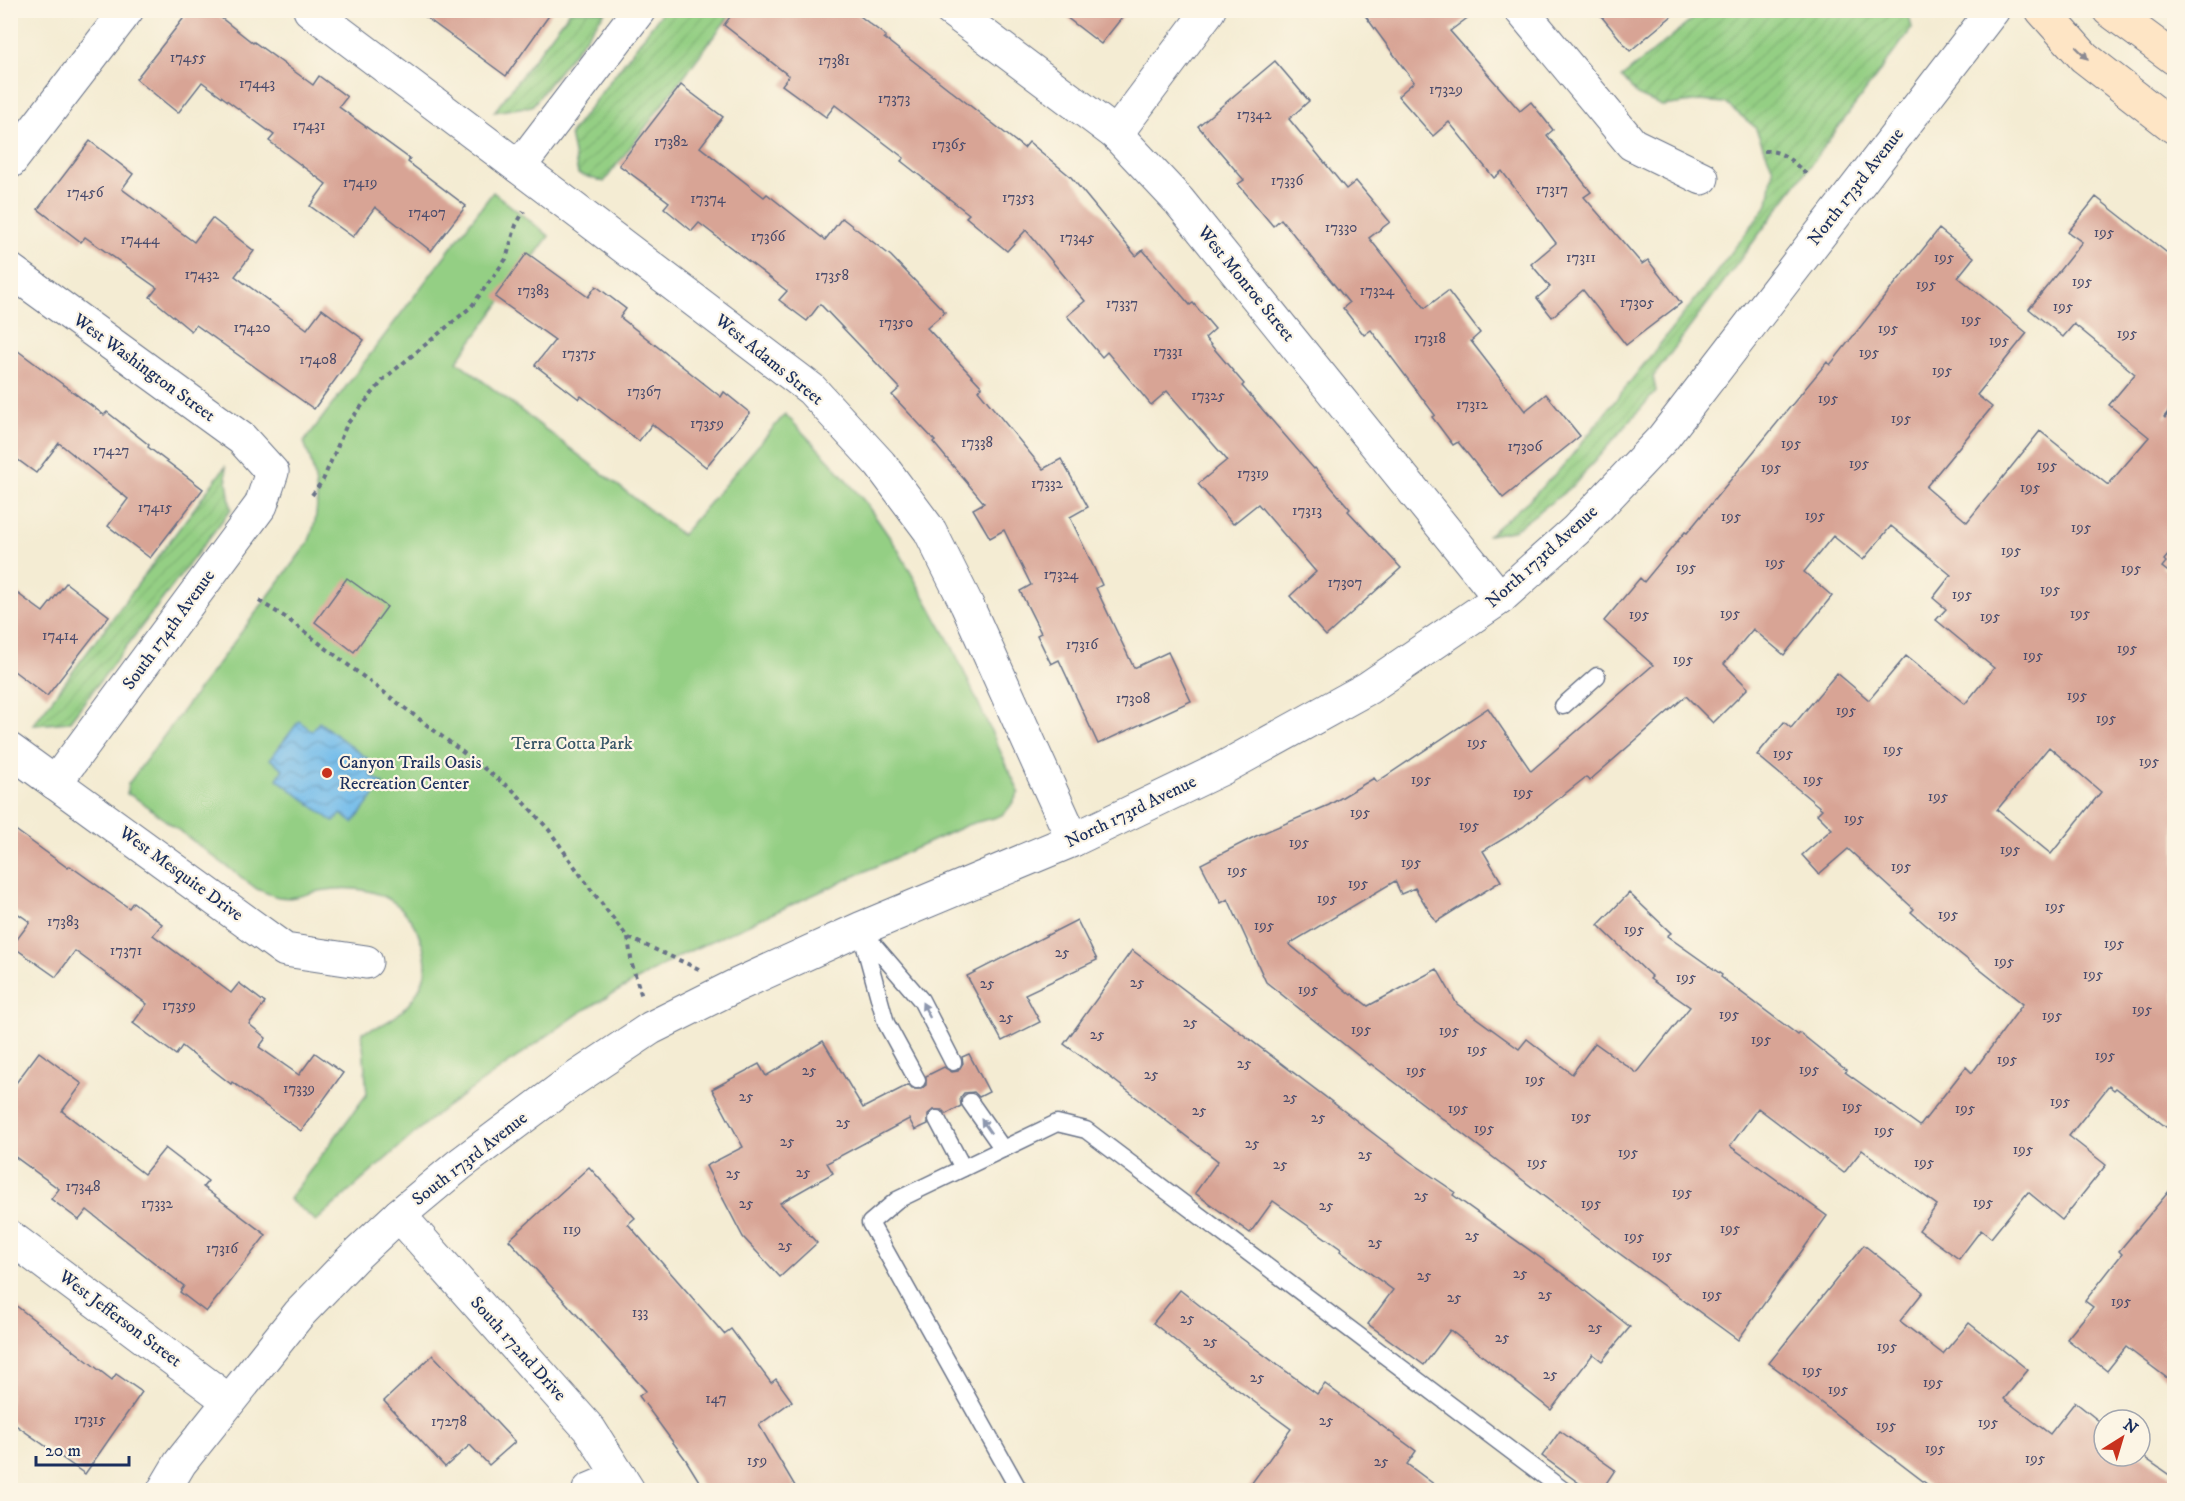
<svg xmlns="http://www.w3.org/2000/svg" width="2185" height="1501" viewBox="0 0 2185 1501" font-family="'IM FELL DW Pica',serif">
<defs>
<pattern id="garden-furrows" width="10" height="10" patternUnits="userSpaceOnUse" patternTransform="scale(1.5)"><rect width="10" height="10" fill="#94cf84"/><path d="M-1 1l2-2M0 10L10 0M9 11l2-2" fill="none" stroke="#7fb274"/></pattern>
<pattern id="water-waves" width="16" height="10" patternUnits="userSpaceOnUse" patternTransform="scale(1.5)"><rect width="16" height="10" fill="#71bbea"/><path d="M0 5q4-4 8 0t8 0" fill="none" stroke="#5c98c1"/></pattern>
</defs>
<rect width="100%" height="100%" fill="#fcf5e5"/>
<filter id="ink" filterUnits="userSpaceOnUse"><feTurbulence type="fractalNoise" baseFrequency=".0167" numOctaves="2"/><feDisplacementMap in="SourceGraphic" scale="12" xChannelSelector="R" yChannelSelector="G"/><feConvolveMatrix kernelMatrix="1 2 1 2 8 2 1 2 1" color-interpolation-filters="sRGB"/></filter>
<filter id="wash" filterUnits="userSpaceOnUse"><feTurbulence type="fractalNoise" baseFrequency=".008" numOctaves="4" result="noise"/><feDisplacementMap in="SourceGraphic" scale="24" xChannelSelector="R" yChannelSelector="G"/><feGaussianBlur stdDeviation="1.35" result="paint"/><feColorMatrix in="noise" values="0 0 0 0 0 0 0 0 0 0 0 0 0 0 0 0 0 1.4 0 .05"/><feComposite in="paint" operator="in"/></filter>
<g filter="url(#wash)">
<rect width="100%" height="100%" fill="#f4ecd3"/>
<path fill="#94cf84" stroke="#587f71" stroke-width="1.5" d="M493,192L549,236L457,361L682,535L785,414L830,461L865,502L897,548L953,648L1019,792C1001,825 998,814 967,825L681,955L581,1012L434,1116L316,1221L289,1199L367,1094L362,1032C385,1026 403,1015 416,994C429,974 428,959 420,938C403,893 363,883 319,891C305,894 293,900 279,897C272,896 264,892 257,889L133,796L127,794L128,784L308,543C323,510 317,474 304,442Z"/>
<g fill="url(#garden-furrows)" stroke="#587f71" stroke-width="1.5">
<path d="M1704,10L1908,11L1912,28L1653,377L1656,391L1573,486L1513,531L1488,535L1529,500L1565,464L1706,286L1768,204L1773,169L1755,127L1725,103L1700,101L1662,106L1637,95L1622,77Z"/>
<path d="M570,11H606L532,106L494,112Z"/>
<path d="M663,11H733L604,182L578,174L570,134Z"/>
<path d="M225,467L231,509L69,722L33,725Z"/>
</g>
<path fill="url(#water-waves)" stroke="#4675a4" stroke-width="1.5" d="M299,721L312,731L319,722L377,766L370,775L383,784L353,823L341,814L334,822L277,779L283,769L270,759Z"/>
<g id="blocks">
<g fill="#d8a495" fill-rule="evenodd">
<path d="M190,10H211L253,43L254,42L313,85L319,76L347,97L339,107L410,159L408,162L466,206L431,251L375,207L353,237L310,206L326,184L269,141L274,135L202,82L178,113L136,79Z"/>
<path d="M416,10H553L506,76Z"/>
<path d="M735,10H852L886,36L884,38L1024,148L1029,142L1071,177L1136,256L1143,250L1190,305L1193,303L1215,329L1205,338L1244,384L1242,386L1314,469L1315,468L1350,509L1348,511L1401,568L1326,636L1290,596L1316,572L1258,504L1233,524L1198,484L1227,460L1167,391L1151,405L1107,352L1102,357L1067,316L1085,301L1026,230L1007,251L966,217L969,214L901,161L904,158L835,105L826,117L782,85L789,76L724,25Z"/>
<path d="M1057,10H1128L1101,44Z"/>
<path d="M1361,10H1478L1450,31L1520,111L1531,102L1553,130L1547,135L1591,192L1584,197L1642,264L1648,260L1681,303L1626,345L1583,290L1552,317L1537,298L1550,287L1531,264L1556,243L1502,171L1494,178L1449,122L1433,136L1398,96L1414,82Z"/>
<path d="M1596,10H1679L1630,51Z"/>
<path d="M1275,61L1309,101L1289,119L1346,189L1356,181L1390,222L1369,238L1425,308L1448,291L1480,333L1471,341L1525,411L1546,394L1580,436L1503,498L1458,442L1453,445L1432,417L1435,415L1371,330L1364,335L1343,308L1349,303L1281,219L1273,226L1238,184L1244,180L1198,126Z"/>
<path d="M681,85L723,117L700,147L764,197L767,194L825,240L842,218L891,256L945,312L927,328L982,387L978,390L1043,469L1061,459L1088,507L1070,517L1102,585L1096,588L1134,668L1168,652L1191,701L1098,744L1059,660L1051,664L1037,635L1041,633L1020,591L1031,585L1004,530L990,538L973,509L984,503L933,442L935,441L892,395L900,388L820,304L807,321L779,300L787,291L699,223L692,231L664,208L669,202L619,165Z"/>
<path d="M90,141L133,174L122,189L194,242L212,218L254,251L235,276L307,329L322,309L364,340L314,409L196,325L191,331L150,297L157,288L85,237L81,242L38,209Z"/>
<path d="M2096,197L2175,259V403L2164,417L2165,418L2175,406V547L2164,560L2166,562L2162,567L2175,577V1134L2116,1088L2114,1090L2109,1086L2069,1136L2106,1165L2062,1220L2028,1192L1991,1238L1981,1230L1959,1259L1919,1230L1937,1205L1862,1150L1844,1173L1758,1108L1730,1146L1827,1216L1738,1340L1605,1243L1371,1064L1370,1065L1266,982L1228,899L1221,903L1201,864L1256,836L1329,805L1374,778L1377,782L1488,708L1531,771L1653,665L1604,621L1640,578L1644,582L1685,532L1687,533L1827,362L1830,365L1939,229L1974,257L1958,277L2027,333L1977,395L1992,407L1926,487L1967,522L2040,431L2108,485L2149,437L2109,405L2135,374L2074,324L2063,337L2029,309L2082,242L2068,232ZM1891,526L1951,575L1933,598L1946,609L1936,620L1994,668L1965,704L1906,656L1869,700L1837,673L1791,728L1784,722L1757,755L1822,809L1817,814L1832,829L1802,855L1819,874L1848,849L1914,909L1911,912L1948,944L2023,1004L1972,1073L1966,1067L1920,1126L1845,1072L1846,1070L1800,1033L1798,1035L1721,977L1722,975L1667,936L1671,933L1629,893L1598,925L1652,977L1650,979L1690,1007L1637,1073L1595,1043L1572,1074L1527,1039L1519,1049L1457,1004L1437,969L1368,1006L1352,994L1351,995L1289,944L1395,881L1401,894L1415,888L1436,922L1501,881L1483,851L1523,827L1586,777L1589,781L1686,696L1713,723L1748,688L1724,664L1753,629L1784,655L1832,596L1804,572L1833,536L1863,560ZM2049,747L2101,792L2051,854L1997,810Z"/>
<path d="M527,253L588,297L596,286L626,309L620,317L721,397L724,392L750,413L706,467L652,424L639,441L581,396L579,399L535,365L555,340L495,297Z"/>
<path d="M10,345L104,415L107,412L149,445L148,447L203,489L150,558L108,526L128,499L59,443L36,473L10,454Z"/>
<path d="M347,578L387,607L354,652L315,622Z"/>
<path d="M66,583L109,616L47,696L10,668V588L43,612Z"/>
<path d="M10,826L68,868L70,866L129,908L133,902L162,924L153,935L231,993L239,983L265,1003L249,1024L266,1038L259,1047L299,1075L315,1053L343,1073L301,1131L232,1082L231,1084L182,1046L176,1055L133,1023L147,1004L75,951L56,977L12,946L30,922L10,908Z"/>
<path d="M1077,920L1097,960L1025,994L1040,1022L1002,1041L967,976Z"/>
<path d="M1132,950L1411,1162L1455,1192L1453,1195L1574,1282L1630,1327L1602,1361L1593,1354L1551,1410L1450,1330L1424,1365L1368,1324L1393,1290L1340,1251L1341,1249L1273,1201L1250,1233L1195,1193L1218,1161L1106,1074L1064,1044Z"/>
<path d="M823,1041L863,1108L908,1085L912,1089H921L926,1085V1076L944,1067L952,1072L958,1071L963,1063L962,1057L969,1054L989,1092L979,1097L974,1092L964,1093L960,1098L961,1106L946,1114L942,1110H933L928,1114V1124L915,1130L909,1119L827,1163L833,1173L780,1203L817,1243L780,1277L743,1237L706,1166L743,1147L712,1089L759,1064L766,1076Z"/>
<path d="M39,1052L82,1084L62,1111L144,1174L165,1148L208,1181L203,1187L266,1235L206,1312L180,1292L184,1286L87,1210L79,1220L51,1199L59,1189L10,1153V1091Z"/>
<path d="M589,1167L635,1218L628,1224L724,1334L731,1329L771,1383L776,1379L792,1401L759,1425L798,1491H705L686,1460L639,1396L646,1391L509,1240Z"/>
<path d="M2175,1184V1384L2126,1347L2107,1371L2067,1339L2093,1307L2085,1301L2122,1254L2119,1251Z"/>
<path d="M1864,1245L1923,1292L1900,1321L1943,1354L1969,1323L2028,1370L2004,1399L2050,1434L2075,1402L2104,1425V1456H2142L2175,1479V1491H1936L1769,1363Z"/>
<path d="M1180,1290L1241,1338L1317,1394L1325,1384L1416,1451L1407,1464L1443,1491H1246L1291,1429L1226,1381L1153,1323Z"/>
<path d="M10,1301L112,1380L116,1374L142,1392L85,1474L10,1421Z"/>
<path d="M433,1355L515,1442L489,1465L470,1445L445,1467L384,1401Z"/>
<path d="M1560,1431L1615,1470L1601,1491H1590L1542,1456Z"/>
</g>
</g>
</g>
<g filter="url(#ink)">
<use href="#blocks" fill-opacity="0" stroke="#677187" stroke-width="1.5"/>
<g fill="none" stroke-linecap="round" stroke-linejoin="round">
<g stroke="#677187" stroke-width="19">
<g id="service">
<path d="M1563,706L1597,676"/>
<path d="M860,929L921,1000L953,1062"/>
<path d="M862,936L886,1023L917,1080"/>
<path d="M970,1102L1003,1149"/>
<path d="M937,1119L963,1168"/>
<path d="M1019,1490L870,1223L897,1200L1057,1123L1086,1130L1563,1490"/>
</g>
</g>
<g stroke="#677187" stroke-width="35">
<g id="minor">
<path d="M310,10L544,186L811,389L880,464L930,531L967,605L1073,840"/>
<path d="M951,10L1116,134L1179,201L1500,598"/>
<path d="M1521,10L1632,144L1702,178"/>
<path d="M1116,134L1209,10"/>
<path d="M10,162L127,10"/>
<path d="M519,167L639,10"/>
<path d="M10,270L242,439L272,472L261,505L55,783"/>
<path d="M10,750L285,950L366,962"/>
<path d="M399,1215L590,1430L628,1490"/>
<path d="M10,1237L229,1401"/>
<path d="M589,1490L620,1477"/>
</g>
</g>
<g stroke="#677187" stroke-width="35">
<path id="tertiary" d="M164,1490L180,1463L299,1314L353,1258L399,1215L459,1165L570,1082L651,1028L735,986L860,929L1073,840L1223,768L1368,688L1500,598L1576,530L1663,438L1993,10"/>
</g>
<g stroke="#677187" stroke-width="35">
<g id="secondary">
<path d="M2042,10L2084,57L2174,127"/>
<path d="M2109,10L2174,58"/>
</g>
</g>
<g stroke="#677187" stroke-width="4" stroke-dasharray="4.5 4.5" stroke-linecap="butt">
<path d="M1764,151C1783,150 1793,162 1807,175"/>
<path d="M312,495L323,480L347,424L385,378L471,307L506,259L516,225L524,211"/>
<path d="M259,601L285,617L515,792L549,830L589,887L628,938L632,965L642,997"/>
<path d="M629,938L699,969"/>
</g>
<use href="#service" stroke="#fff" stroke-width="16"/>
<use href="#minor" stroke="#fff" stroke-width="33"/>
<use href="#tertiary" stroke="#fff" stroke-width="33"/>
<use href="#secondary" stroke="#fee5c5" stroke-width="33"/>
</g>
<defs><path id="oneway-solid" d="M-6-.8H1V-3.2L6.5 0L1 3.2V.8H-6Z" transform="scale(1.5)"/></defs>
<use fill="#8c8a92" href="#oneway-solid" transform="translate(2082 53) rotate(45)"/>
<g fill="#8d97ae">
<use href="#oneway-solid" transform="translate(926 1010) rotate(-117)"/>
<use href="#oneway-solid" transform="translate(986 1126) rotate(-125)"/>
</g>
</g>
<circle fill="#c8321e" stroke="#fcf5e5" stroke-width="2" cx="327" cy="773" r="6"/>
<g text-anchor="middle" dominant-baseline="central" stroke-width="4.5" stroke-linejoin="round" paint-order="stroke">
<g font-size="15" fill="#4a4c6c">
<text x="188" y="57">17455</text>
<text x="834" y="60">17381</text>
<text x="257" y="83">17443</text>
<text x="1446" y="89">17329</text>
<text x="894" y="98">17373</text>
<text x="1254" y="114">17342</text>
<text x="309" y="125">17431</text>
<text x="671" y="141">17382</text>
<text x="949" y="144">17365</text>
<text x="1287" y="180">17336</text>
<text x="360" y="182">17419</text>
<text x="1552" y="189">17317</text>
<text x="85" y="192">17456</text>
<text x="1018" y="197">17353</text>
<text x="708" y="198">17374</text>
<text x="427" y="212">17407</text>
<text x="1341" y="227">17330</text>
<text x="2104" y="232">195</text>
<text x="768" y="236">17366</text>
<text x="1077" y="237">17345</text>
<text x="140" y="239">17444</text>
<text x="1581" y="257">17311</text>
<text x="1944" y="257">195</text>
<text x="202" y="274">17432</text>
<text x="832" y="275">17358</text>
<text x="2082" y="281">195</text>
<text x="1926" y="284">195</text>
<text x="533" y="290">17383</text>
<text x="1377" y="290">17324</text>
<text x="1637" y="302">17305</text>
<text x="1122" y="303">17337</text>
<text x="2063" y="306">195</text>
<text x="1971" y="319">195</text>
<text x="896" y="322">17350</text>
<text x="252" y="327">17420</text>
<text x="1888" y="328">195</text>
<text x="2127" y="333">195</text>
<text x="1430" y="338">17318</text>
<text x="1999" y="340">195</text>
<text x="1168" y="351">17331</text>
<text x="1869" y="352">195</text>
<text x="579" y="353">17375</text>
<text x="318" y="359">17408</text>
<text x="1942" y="370">195</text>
<text x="644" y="391">17367</text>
<text x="1208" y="395">17325</text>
<text x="1828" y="398">195</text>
<text x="1472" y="404">17312</text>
<text x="1901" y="418">195</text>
<text x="707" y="423">17359</text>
<text x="977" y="442">17338</text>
<text x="1791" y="443">195</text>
<text x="1525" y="446">17306</text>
<text x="111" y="450">17427</text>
<text x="1859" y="463">195</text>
<text x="2047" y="465">195</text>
<text x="1771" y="467">195</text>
<text x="1253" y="473">17319</text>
<text x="1047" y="483">17332</text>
<text x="2030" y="487">195</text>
<text x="155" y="507">17415</text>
<text x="1307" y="510">17313</text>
<text x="1815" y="515">195</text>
<text x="1731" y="516">195</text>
<text x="2081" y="527">195</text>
<text x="2011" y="550">195</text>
<text x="1775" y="562">195</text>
<text x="1686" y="567">195</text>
<text x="2131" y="568">195</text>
<text x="1061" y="574">17324</text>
<text x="1345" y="582">17307</text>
<text x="2050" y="589">195</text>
<text x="1962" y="594">195</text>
<text x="1730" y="613">195</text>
<text x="2080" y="613">195</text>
<text x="1639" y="614">195</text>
<text x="1990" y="616">195</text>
<text x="60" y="635">17414</text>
<text x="1082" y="644">17316</text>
<text x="2127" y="648">195</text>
<text x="2033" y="655">195</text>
<text x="1683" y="659">195</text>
<text x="2077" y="695">195</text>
<text x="1133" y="698">17308</text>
<text x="1846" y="710">195</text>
<text x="2106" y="718">195</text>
<text x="1477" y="742">195</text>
<text x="1893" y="749">195</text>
<text x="1783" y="753">195</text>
<text x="2149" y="761">195</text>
<text x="1421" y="779">195</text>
<text x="1813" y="779">195</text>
<text x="1523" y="792">195</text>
<text x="1938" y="796">195</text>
<text x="1360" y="812">195</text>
<text x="1854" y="818">195</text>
<text x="1469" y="825">195</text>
<text x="1299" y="842">195</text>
<text x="2010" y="849">195</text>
<text x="1411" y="862">195</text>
<text x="1901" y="866">195</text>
<text x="1237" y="870">195</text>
<text x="1358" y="883">195</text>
<text x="1327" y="898">195</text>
<text x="2055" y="906">195</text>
<text x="1948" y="914">195</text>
<text x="63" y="921">17383</text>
<text x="1264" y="925">195</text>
<text x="1634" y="929">195</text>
<text x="2114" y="943">195</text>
<text x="126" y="950">17371</text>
<text x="1062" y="952">25</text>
<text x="2004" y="961">195</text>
<text x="2093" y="974">195</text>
<text x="1686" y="977">195</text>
<text x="1137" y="982">25</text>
<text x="987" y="983">25</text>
<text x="1308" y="989">195</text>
<text x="179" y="1005">17359</text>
<text x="2142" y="1009">195</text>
<text x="1729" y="1014">195</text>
<text x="2052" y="1015">195</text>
<text x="1006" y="1017">25</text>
<text x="1190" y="1022">25</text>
<text x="1361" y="1029">195</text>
<text x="1449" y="1030">195</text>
<text x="1097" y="1034">25</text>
<text x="1761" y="1039">195</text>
<text x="1477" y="1049">195</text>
<text x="2105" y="1055">195</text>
<text x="2007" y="1059">195</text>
<text x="1244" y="1063">25</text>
<text x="1809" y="1069">195</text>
<text x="809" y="1070">25</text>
<text x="1416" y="1070">195</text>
<text x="1151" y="1074">25</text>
<text x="1535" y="1079">195</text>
<text x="299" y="1088">17339</text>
<text x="746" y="1096">25</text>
<text x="1290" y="1097">25</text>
<text x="2060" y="1101">195</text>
<text x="1852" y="1106">195</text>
<text x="1458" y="1108">195</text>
<text x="1965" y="1108">195</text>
<text x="1199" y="1110">25</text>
<text x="1581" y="1116">195</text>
<text x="1318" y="1117">25</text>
<text x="843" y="1122">25</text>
<text x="1484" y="1128">195</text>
<text x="1884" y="1130">195</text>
<text x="787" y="1141">25</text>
<text x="1252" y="1143">25</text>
<text x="2023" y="1149">195</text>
<text x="1628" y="1152">195</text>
<text x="1365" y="1154">25</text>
<text x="1537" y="1162">195</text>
<text x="1924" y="1162">195</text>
<text x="1280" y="1164">25</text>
<text x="803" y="1172">25</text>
<text x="733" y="1173">25</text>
<text x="83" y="1186">17348</text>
<text x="1682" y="1192">195</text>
<text x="1421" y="1195">25</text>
<text x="1983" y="1202">195</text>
<text x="157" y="1203">17332</text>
<text x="746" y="1203">25</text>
<text x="1591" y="1203">195</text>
<text x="1326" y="1205">25</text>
<text x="1730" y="1228">195</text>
<text x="572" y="1229">119</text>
<text x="1472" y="1235">25</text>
<text x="1634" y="1236">195</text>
<text x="1375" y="1242">25</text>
<text x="785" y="1245">25</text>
<text x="222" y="1248">17316</text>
<text x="1662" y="1255">195</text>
<text x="1520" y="1273">25</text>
<text x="1424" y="1275">25</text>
<text x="1545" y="1294">25</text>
<text x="1712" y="1294">195</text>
<text x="1454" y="1297">25</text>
<text x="2121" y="1301">195</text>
<text x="640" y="1312">133</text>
<text x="1187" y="1318">25</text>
<text x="1595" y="1327">25</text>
<text x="1502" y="1337">25</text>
<text x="1210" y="1341">25</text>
<text x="1887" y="1346">195</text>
<text x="1812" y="1370">195</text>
<text x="1550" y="1374">25</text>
<text x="1257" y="1377">25</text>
<text x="1933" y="1382">195</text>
<text x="1838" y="1389">195</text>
<text x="716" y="1398">147</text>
<text x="90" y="1419">17315</text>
<text x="1326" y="1420">25</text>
<text x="449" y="1421">17278</text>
<text x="1988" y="1422">195</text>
<text x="1886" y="1425">195</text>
<text x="1935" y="1448">195</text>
<text x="2035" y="1458">195</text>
<text x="757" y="1460">159</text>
<text x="1381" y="1461">25</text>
</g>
<g font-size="18" fill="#1b2f5e" stroke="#fcf5e5">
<text transform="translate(1856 187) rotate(-52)">North 173rd Avenue</text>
<text transform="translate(1246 284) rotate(51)">West Monroe Street</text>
<text transform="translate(769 360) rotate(39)">West Adams Street</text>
<text transform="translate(144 368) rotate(36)">West Washington Street</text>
<text transform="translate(1542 557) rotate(-42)">North 173rd Avenue</text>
<text transform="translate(169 630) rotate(-54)">South 174th Avenue</text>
<text transform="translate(1131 812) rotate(-26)">North 173rd Avenue</text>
<text transform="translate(181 874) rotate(36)">West Mesquite Drive</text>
<text transform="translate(470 1159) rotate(-38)">South 173rd Avenue</text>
<text transform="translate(120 1319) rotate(37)">West Jefferson Street</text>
<text transform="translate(518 1349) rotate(48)">South 172nd Drive</text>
</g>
<g font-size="18" fill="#395768" stroke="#fcf5e5">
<text x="572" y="744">Terra Cotta Park</text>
</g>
<g font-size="18" fill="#1b2f5e" stroke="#fcf5e5" text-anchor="start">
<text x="339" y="763">Canyon Trails Oasis<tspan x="339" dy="21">Recreation Center</tspan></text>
</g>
</g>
<rect width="2185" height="1501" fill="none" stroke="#fcf5e5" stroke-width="36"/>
<g transform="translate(2122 1438) rotate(37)"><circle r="28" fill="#fcf5e5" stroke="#a2a6af" stroke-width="1.5"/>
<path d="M0-4.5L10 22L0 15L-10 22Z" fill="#c8321e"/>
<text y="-9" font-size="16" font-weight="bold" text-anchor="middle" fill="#1b2f5e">N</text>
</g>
<path d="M36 1456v9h93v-9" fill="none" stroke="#1b2f5e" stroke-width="3"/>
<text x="45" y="1456" font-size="18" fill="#1b2f5e" stroke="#fcf5e5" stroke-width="4.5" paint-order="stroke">20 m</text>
</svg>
